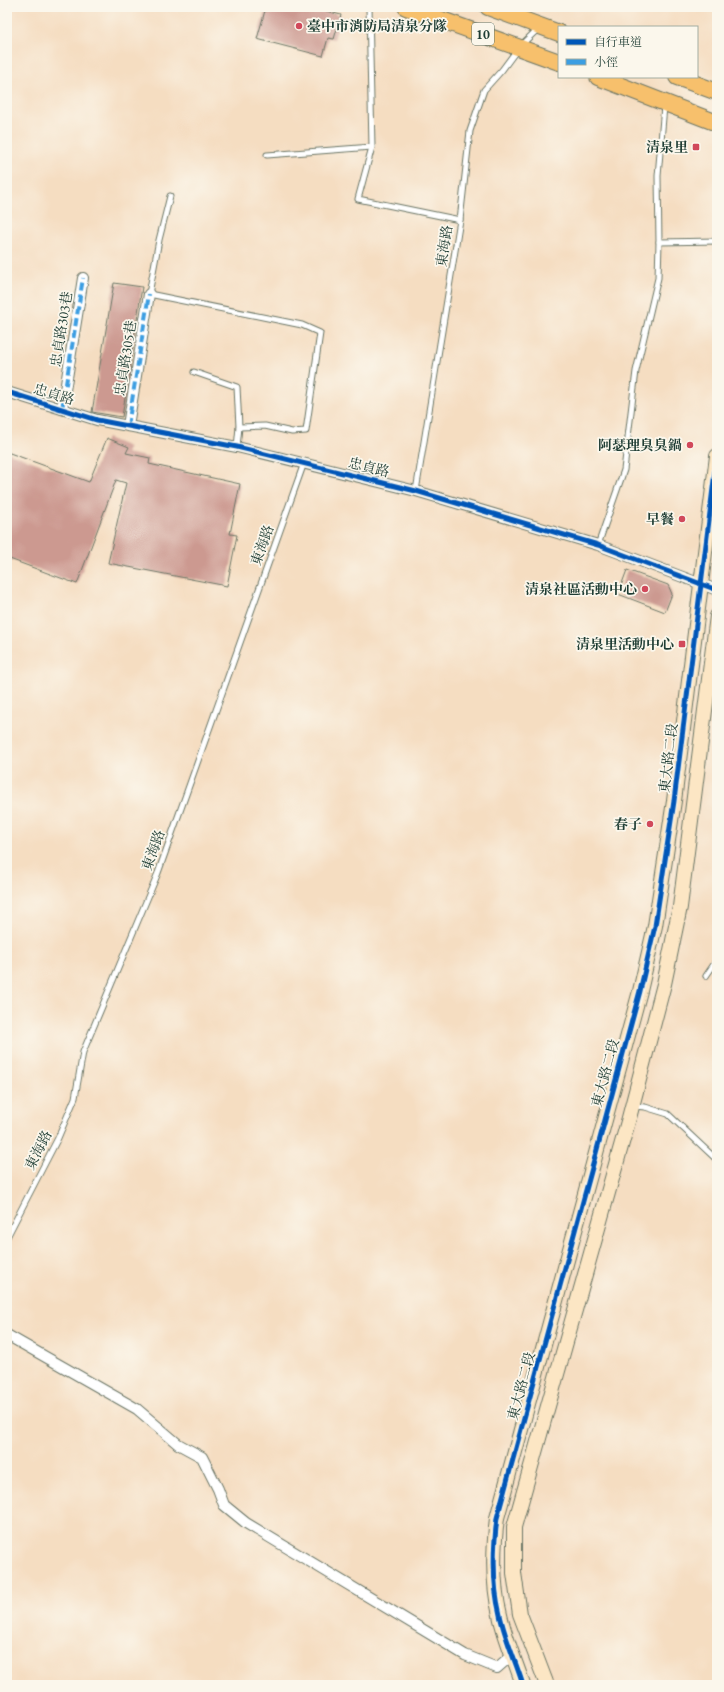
<svg xmlns="http://www.w3.org/2000/svg" width="724" height="1692" viewBox="0 0 724 1692" font-family="'EB Garamond','Noto Serif TC',serif">
<rect width="100%" height="100%" fill="#fbf7ec"/>
<filter id="ink" filterUnits="userSpaceOnUse"><feTurbulence type="fractalNoise" baseFrequency=".025" numOctaves="2"/><feDisplacementMap in="SourceGraphic" scale="8" xChannelSelector="R" yChannelSelector="G"/><feConvolveMatrix kernelMatrix="1 2 1 2 8 2 1 2 1" color-interpolation-filters="sRGB"/></filter>
<filter id="wash" filterUnits="userSpaceOnUse"><feTurbulence type="fractalNoise" baseFrequency=".012" numOctaves="4" result="noise"/><feDisplacementMap in="SourceGraphic" scale="16" xChannelSelector="R" yChannelSelector="G"/><feGaussianBlur stdDeviation="0.9" result="paint"/><feColorMatrix in="noise" values="0 0 0 0 0 0 0 0 0 0 0 0 0 0 0 0 0 1.4 0 .05"/><feComposite in="paint" operator="in"/></filter>
<g filter="url(#wash)">
<rect width="100%" height="100%" fill="#f5ddc1"/>
<g id="blocks">
<g fill="#cc9990">
<path d="M266,7H312L341,15L334,39L328,38L323,56L257,39Z"/>
<path d="M114,283L142,287L122,417L92,412Z"/>
<path d="M107,438L129,447L126,453L150,458L149,464L240,484L230,534L237,535L227,586L108,563L126,483L116,480L77,584L7,558V452L89,482Z"/>
<path d="M627,570L668,585L672,594L665,612L618,594Z"/>
</g>
</g>
</g>
<g filter="url(#ink)">
<use href="#blocks" fill-opacity="0" stroke="#6a7565" stroke-width="1"/>
<g fill="none" stroke-linecap="round" stroke-linejoin="round">
<g stroke="#6a7565" stroke-width="7">
<g id="lane">
<path d="M369,7L372,147L358,199L460,220"/>
<path d="M267,155L372,147"/>
<path d="M170,196L159,240L149,294L302,325L320,333L306,431L292,432L265,426L239,427"/>
<path d="M659,242L717,241"/>
<path d="M194,372L237,387L239,427L237,447"/>
<path d="M416,491L460,220L470,131L484,90L502,70L519,47L539,28"/>
<path d="M598,545L624,470L636,371L658,278L659,242L658,176L664,106"/>
<path d="M706,976L717,960"/>
<path d="M633,1106L645,1107L668,1114L717,1160"/>
<path d="M7,1237L58,1138L75,1098L83,1052L158,873L304,463"/>
</g>
</g>
<g stroke="#6a7565" stroke-width="12">
<g id="street">
<path d="M7,392L97,420L237,447L416,491L598,545L717,590"/>
<path d="M62,409L83,278"/>
<path d="M128,426L149,294"/>
<path d="M7,1335L137,1409L178,1444L202,1457L218,1489L224,1505L246,1523L465,1655L497,1668L513,1654"/>
</g>
</g>
<g stroke="#6a7565" stroke-width="16">
<g id="secondary">
<path d="M523,1685C516,1662 505,1639 500,1615C492,1583 493,1551 497,1518L640,991L655,926L674,801L717,456"/>
<path d="M547,1685L520,1614L514,1573V1527L629,1118L664,984L680,907L717,616"/>
</g>
</g>
<g stroke="#6a7565" stroke-width="18">
<g id="primary">
<path d="M406,7L559,62"/>
<path d="M488,7L559,33"/>
<path d="M598,77L717,123"/>
<path d="M677,77L717,92"/>
</g>
</g>
<use href="#lane" stroke="#fff" stroke-width="5"/>
<use href="#street" stroke="#fff" stroke-width="10"/>
<use href="#secondary" stroke="#fce6c4" stroke-width="14"/>
<use href="#primary" stroke="#f7c06c" stroke-width="16"/>
<g stroke="#3c9ee2" stroke-width="4" stroke-dasharray="8 4" stroke-linecap="butt">
<path d="M62,409L83,278"/>
<path d="M128,426L149,294"/>
</g>
<g stroke="#fbf7ec" stroke-width="8">
<g id="cycleway">
<path d="M7,392L97,420L237,447L416,491L598,545L717,590"/>
<path d="M523,1685C516,1662 505,1639 500,1615C492,1583 493,1551 497,1518L640,991L655,926L674,801L717,456"/>
</g>
</g>
<use href="#cycleway" stroke="#0057b8" stroke-width="5"/>
</g>
</g>
<g fill="#d1495b" stroke="#fbf7ec" stroke-width="1.5">
<circle cx="299" cy="26" r="4"/>
<rect x="692" y="143" width="8" height="8" rx="2"/>
<circle cx="690" cy="445" r="4"/>
<circle cx="682" cy="519" r="4"/>
<circle cx="645" cy="589" r="4"/>
<rect x="678" y="640" width="8" height="8" rx="2"/>
<circle cx="650" cy="824" r="4"/>
</g>
<g text-anchor="middle" dominant-baseline="central" stroke-width="3.5" stroke-linejoin="round" paint-order="stroke">
<rect fill="#fbf7ec" stroke="#61756b" stroke-width="1" x="472" y="23" width="22" height="22" rx="3"/>
<g font-size="13" font-weight="bold" fill="#1f3d34">
<text x="483" y="34">10</text>
</g>
<g font-size="14" font-weight="bold" fill="#1f3d34" stroke="#fbf7ec" text-anchor="end">
<text x="307" y="26" text-anchor="start">臺中市消防局清泉分隊</text>
<text x="688" y="147">清泉里</text>
<text x="682" y="445">阿瑟理臭臭鍋</text>
<text x="674" y="519">早餐</text>
<text x="637" y="589">清泉社區活動中心</text>
<text x="674" y="644">清泉里活動中心</text>
<text x="642" y="824">春子</text>
</g>
<g font-size="14" fill="#1f3d34" stroke="#fbf7ec">
<text transform="translate(444 246) rotate(-81)">東海路</text>
<text transform="translate(61 329) rotate(-81)">忠貞路303巷</text>
<text transform="translate(125 358) rotate(-81)">忠貞路305巷</text>
<text transform="translate(54 394) rotate(17)">忠貞路</text>
<text transform="translate(369 467) rotate(14)">忠貞路</text>
<text transform="translate(262 545) rotate(-70)">東海路</text>
<text transform="translate(668 758) rotate(-83)">東大路二段</text>
<text transform="translate(153 850) rotate(-70)">東海路</text>
<text transform="translate(605 1073) rotate(-75)">東大路二段</text>
<text transform="translate(38 1150) rotate(-63)">東海路</text>
<text transform="translate(521 1386) rotate(-75)">東大路二段</text>
</g>
</g>
<rect width="724" height="1692" fill="none" stroke="#fbf7ec" stroke-width="24"/>
<rect x="558" y="26" width="140" height="52" fill="#fbf7ec" stroke="#a3ada2"/>
<rect x="566" y="39" width="20" height="6" fill="#0057b8" stroke="#a3ada2"/>
<text x="594" y="46" font-size="12" fill="#1f3d34">自行車道</text>
<rect x="566" y="59" width="20" height="6" fill="#3c9ee2" stroke="#a3ada2"/>
<text x="594" y="66" font-size="12" fill="#1f3d34">小徑</text>
</svg>
